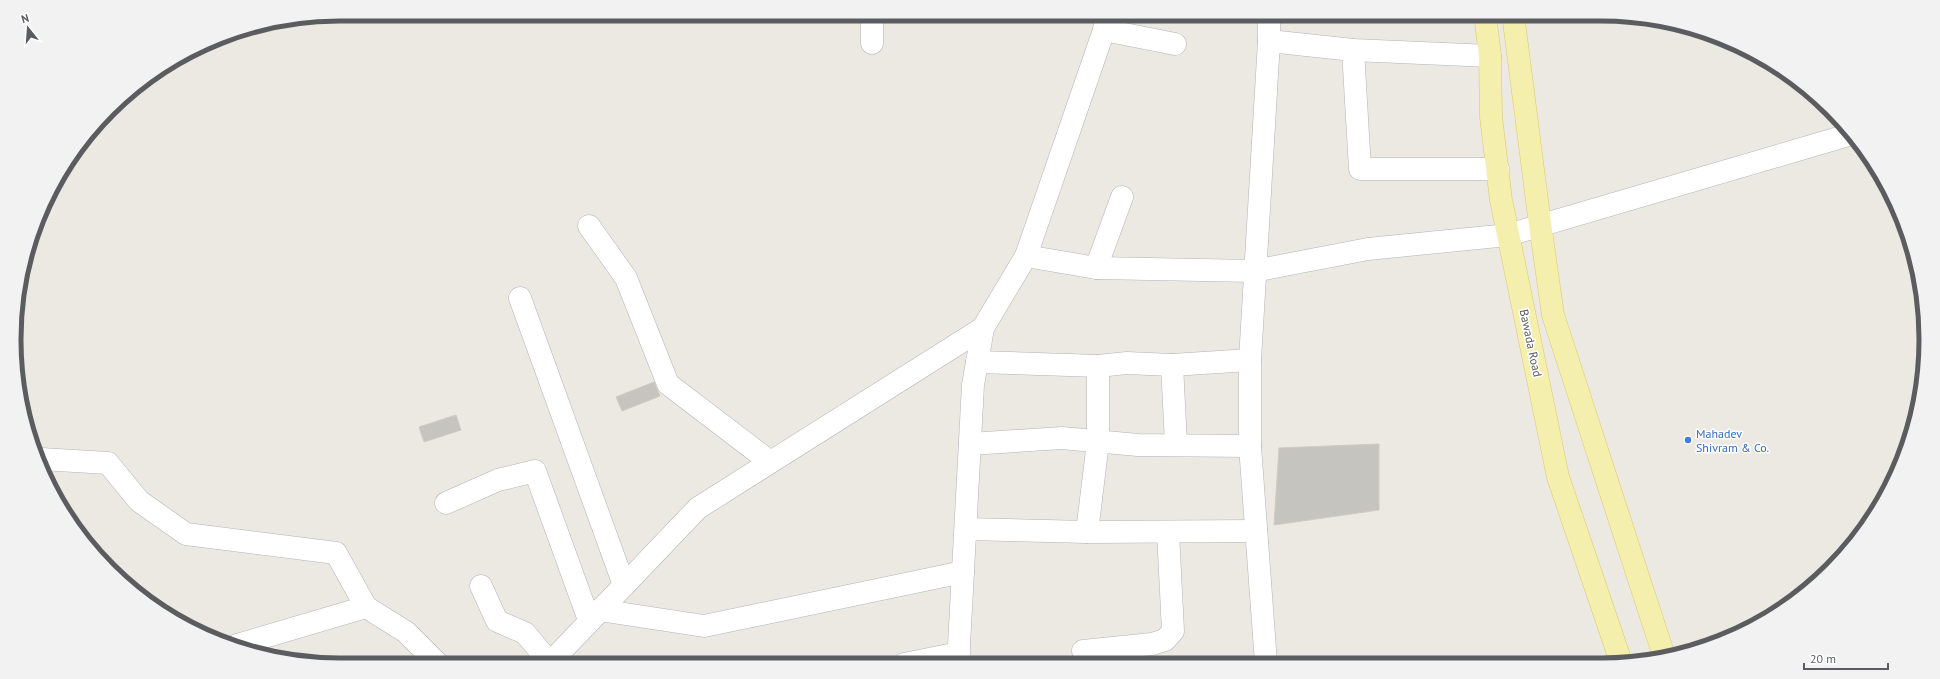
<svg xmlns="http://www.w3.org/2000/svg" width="1940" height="679" viewBox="0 0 1940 679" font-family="'PT Sans',sans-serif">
<rect width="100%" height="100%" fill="#ebe9e1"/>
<g fill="#c6c4be" stroke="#cecbc1">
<path d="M654,382L660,396L622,411L616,397Z"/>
<path d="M456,415L461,430L424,442L419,427Z"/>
<path d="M1379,444V510L1274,525L1279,448Z"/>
</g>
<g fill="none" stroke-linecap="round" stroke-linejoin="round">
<g stroke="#b2b3b7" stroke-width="23">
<g id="minor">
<path d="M1104,30L1175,44"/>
<path d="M1269,41V14"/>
<path d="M872,43V14"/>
<path d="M1353,50L1360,169H1498"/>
<path d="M589,226L626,278L668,384L769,461"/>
<path d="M1026,256L1096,268L1254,271L1368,249L1508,235L1852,134"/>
<path d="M1096,268L1122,197"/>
<path d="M520,298L624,585"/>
<path d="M977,362L1098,366L1127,363L1172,365L1250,360"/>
<path d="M1172,365L1176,444"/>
<path d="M970,444L1062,438L1138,445L1250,446"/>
<path d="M41,459L108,463L139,501L186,534L336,553L366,607L406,632L439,665"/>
<path d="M446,503L498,480L535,471L589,620"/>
<path d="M966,529L1087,532L1256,531"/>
<path d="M1087,532L1098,442V366"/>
<path d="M481,586L497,621L525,633L550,663"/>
<path d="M599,610L704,626L963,572"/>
<path d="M237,645L366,607"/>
<path d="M1083,651L1152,644L1165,640L1173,631L1168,532"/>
<path d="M1266,663L1250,446V360L1269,41L1353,50L1490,56"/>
<path d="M904,664L959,653"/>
<path d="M958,664L973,385L983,328L1026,256L1104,30L1107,14"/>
<path d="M548,665L698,508L983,328"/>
</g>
</g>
<g stroke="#dec867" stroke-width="23">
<g id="primary">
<path d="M1485,14L1490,56L1491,117L1501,200L1558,477L1621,662"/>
<path d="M1513,14L1540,224L1553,315L1664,656"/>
</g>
</g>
<use href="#minor" stroke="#fff" stroke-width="22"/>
<use href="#primary" stroke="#f4efad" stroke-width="22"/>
</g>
<circle fill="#3f7fe0" stroke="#fff" stroke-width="1.5" cx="1688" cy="440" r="4"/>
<g text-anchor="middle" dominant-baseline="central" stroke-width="3" stroke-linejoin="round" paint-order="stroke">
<g font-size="12" fill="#5a5c60" stroke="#fff">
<text transform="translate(1531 343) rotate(78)">Bawada Road</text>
</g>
<g font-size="12" fill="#366cbe" stroke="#fff" text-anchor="start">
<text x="1696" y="433">Mahadev<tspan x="1696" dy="14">Shivram &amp; Co.</tspan></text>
</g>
</g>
<path d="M0 0H1940V679H0ZM339 21H1601A318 318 0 0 1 1919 339V340A318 318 0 0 1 1601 658H339A318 318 0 0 1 21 340V339A318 318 0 0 1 339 21Z" fill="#f2f2f2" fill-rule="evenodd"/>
<path fill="none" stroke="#5a5c60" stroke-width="5" d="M339 21H1601A318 318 0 0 1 1919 339V340A318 318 0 0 1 1601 658H339A318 318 0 0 1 21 340V339A318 318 0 0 1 339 21Z"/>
<g transform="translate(28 28) rotate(343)" stroke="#ffffff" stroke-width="3" paint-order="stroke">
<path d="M0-3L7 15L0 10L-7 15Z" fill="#5a5c60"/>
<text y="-6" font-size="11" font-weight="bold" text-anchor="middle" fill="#5a5c60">N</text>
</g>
<path d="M1804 663v6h84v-6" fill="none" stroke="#5a5c60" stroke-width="2"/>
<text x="1810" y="663" font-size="12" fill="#5a5c60" stroke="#ffffff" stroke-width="3" paint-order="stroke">20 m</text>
</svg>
